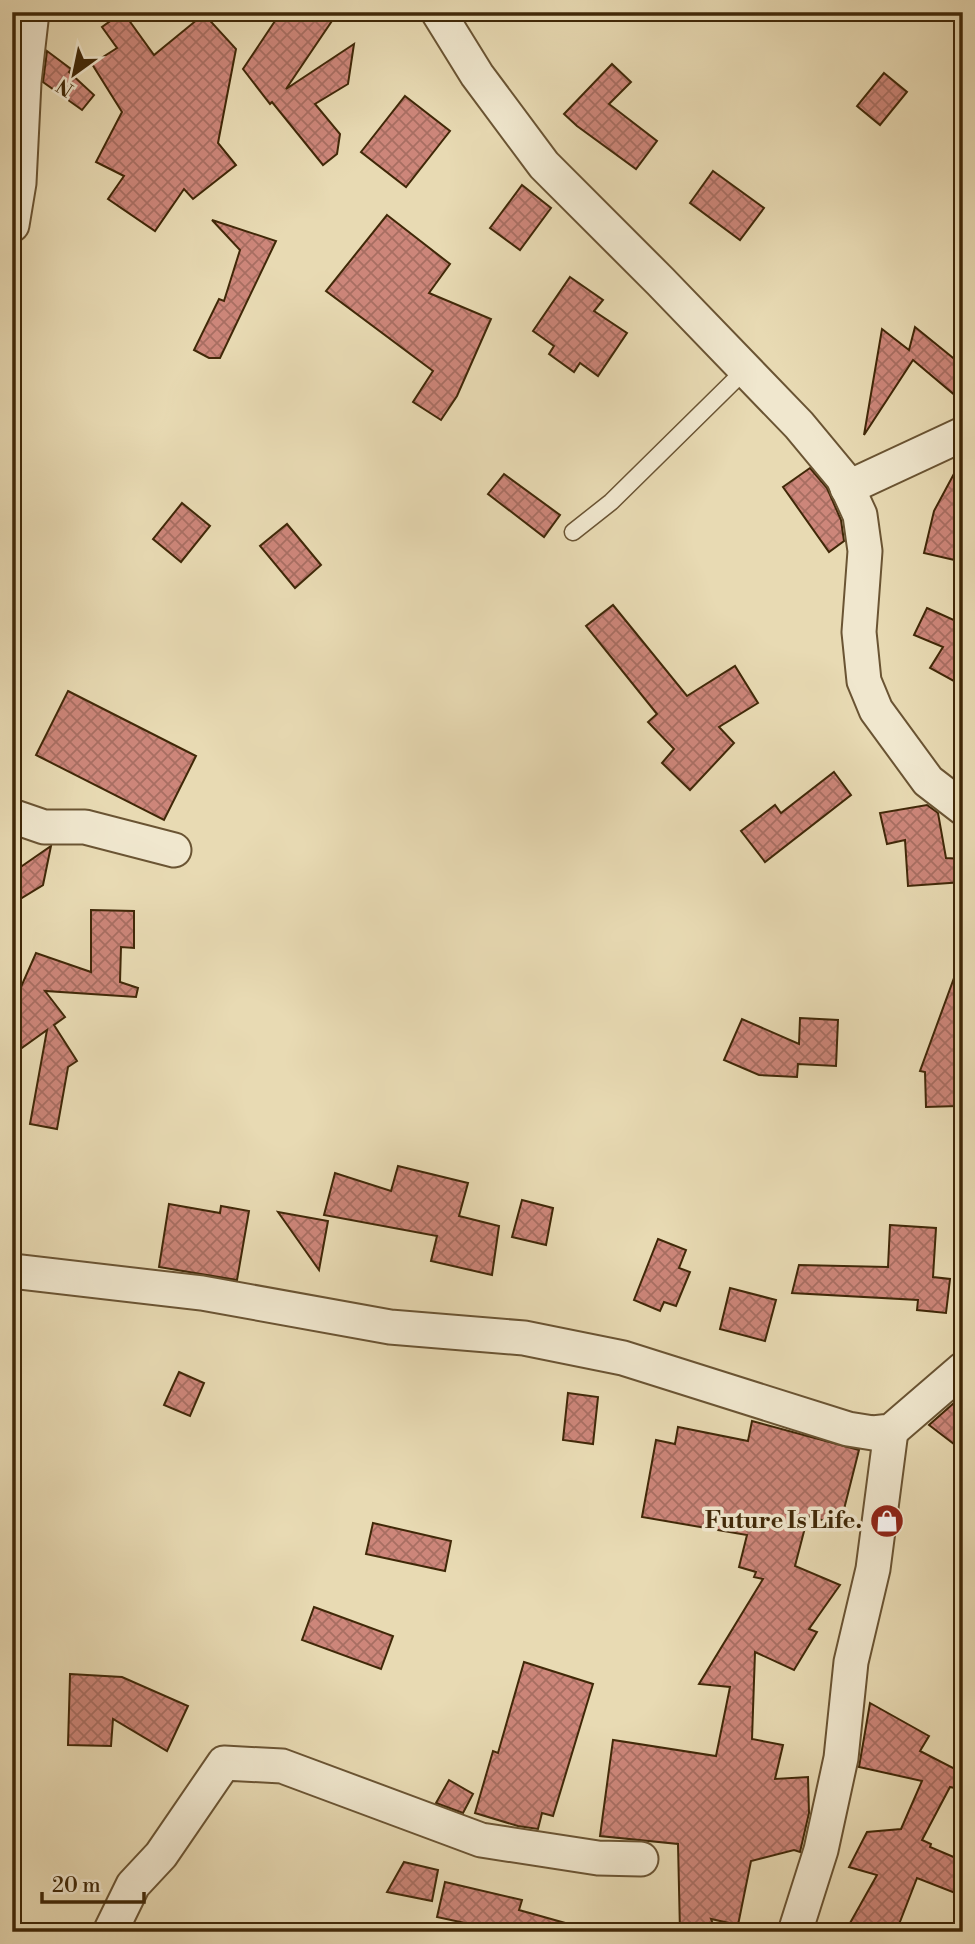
<svg xmlns="http://www.w3.org/2000/svg" width="975" height="1944" viewBox="0 0 975 1944" font-family="'Libre Bodoni',serif">
<defs>
<pattern id="building-cross-hatch" width="8" height="8" patternUnits="userSpaceOnUse" patternTransform="scale(1.75)"><rect width="8" height="8" fill="#cd867a"/><path d="M0 0l8 8M0 8l8-8" fill="none" stroke="#a86e62"/></pattern>
</defs>
<rect width="100%" height="100%" fill="#e8dab3"/>
<filter id="stains"><feTurbulence type="fractalNoise" baseFrequency=".00286" numOctaves="4"/><feColorMatrix values="0 0 0 0 .2 0 0 0 0 .09 0 0 0 0 .02 0 0 0 .5 -.17"/></filter>
<radialGradient id="worn" r=".72"><stop offset=".6" stop-color="#630" stop-opacity="0"/><stop offset="1" stop-color="#630" stop-opacity=".3"/></radialGradient>
<g fill="url(#building-cross-hatch)" stroke="#402808" stroke-width="2">
<path d="M123,12L154,55L204,14L236,49L218,143L236,165L193,199L184,189L155,231L108,199L124,176L96,162L122,112L92,64L117,48L102,27Z"/>
<path d="M281,12H338L286,89L354,44L348,84L315,104L340,134L337,154L323,165L272,102L270,104L243,69Z"/>
<path d="M47,51L71,69L69,72L94,95L82,110L43,82Z"/>
<path d="M612,64L631,82L609,104L657,141L636,169L577,126L564,114Z"/>
<path d="M884,73L907,92L880,125L857,106Z"/>
<path d="M405,96L450,131L406,187L361,152Z"/>
<path d="M713,171L764,208L740,240L690,203Z"/>
<path d="M522,185L551,208L520,250L490,228Z"/>
<path d="M387,215L450,264L429,293L491,319L457,396L441,420L413,402L433,371L326,291Z"/>
<path d="M212,220L276,241L220,358H209L194,350L219,299L224,301L240,250Z"/>
<path d="M570,277L603,300L594,311L627,333L598,376L580,363L574,372L549,354L554,346L533,331Z"/>
<path d="M915,327L963,366V402L913,360L864,435L882,329L909,350Z"/>
<path d="M963,457V562L924,553L934,511Z"/>
<path d="M810,468L827,488L841,520L844,541L829,552L783,487Z"/>
<path d="M504,474L560,515L544,537L488,494Z"/>
<path d="M182,503L210,526L181,562L153,539Z"/>
<path d="M287,524L321,565L295,588L260,546Z"/>
<path d="M613,605L687,696L735,666L758,703L719,727L734,743L690,790L662,763L674,749L648,722L657,714L586,626Z"/>
<path d="M927,608L958,622L963,613V686L930,668L943,647L914,635Z"/>
<path d="M68,691L196,756L164,820L36,755Z"/>
<path d="M834,772L851,795L765,862L741,831L775,805L781,813Z"/>
<path d="M927,805L938,813L946,858L963,859V882L908,886L905,840L887,844L880,813Z"/>
<path d="M51,846L43,885L12,904V873Z"/>
<path d="M91,910L134,911V948L121,947L120,982L138,988L136,997L45,991L65,1017L54,1025L77,1061L68,1067L57,1129L30,1124L47,1030L12,1055V983L21,987L36,953L91,972Z"/>
<path d="M954,978L957,979V1025L963,1027V1056L957,1054L958,1106L926,1107L925,1072L920,1071Z"/>
<path d="M800,1018L838,1020L836,1066L798,1064L797,1077L759,1075L724,1060L742,1019L799,1044Z"/>
<path d="M398,1166L468,1183L459,1216L499,1226L492,1275L431,1261L437,1236L324,1215L335,1173L391,1191Z"/>
<path d="M522,1200L553,1208L546,1245L512,1237Z"/>
<path d="M169,1204L220,1213L221,1206L249,1211L237,1280L159,1267Z"/>
<path d="M278,1212L328,1221L319,1270Z"/>
<path d="M890,1225L936,1228L933,1277L950,1279L946,1313L917,1310L918,1300L792,1293L799,1265L888,1267Z"/>
<path d="M658,1239L686,1250L679,1268L690,1272L676,1306L664,1302L660,1311L634,1300Z"/>
<path d="M730,1288L776,1300L765,1341L720,1329Z"/>
<path d="M179,1372L204,1383L190,1416L164,1405Z"/>
<path d="M568,1393L598,1397L593,1444L563,1440Z"/>
<path d="M963,1395V1451L929,1425Z"/>
<path d="M752,1421L859,1450L840,1525L808,1516L795,1566L840,1585L809,1629L817,1632L794,1670L755,1652L752,1739L783,1745L775,1779L808,1777L809,1813L800,1852L794,1850L751,1861L738,1925L711,1919L716,1932H680L678,1844L600,1836L613,1740L716,1756L730,1687L699,1684L763,1579L754,1577L756,1572L739,1567L747,1535L642,1517L656,1440L675,1444L678,1427L748,1441Z"/>
<path d="M373,1523L451,1541L445,1571L366,1554Z"/>
<path d="M314,1607L393,1636L381,1669L302,1640Z"/>
<path d="M524,1662L593,1684L553,1816L542,1813L538,1829L518,1826L475,1813L493,1751L498,1753Z"/>
<path d="M70,1674L122,1677L188,1706L167,1751L113,1719L111,1746L68,1745Z"/>
<path d="M870,1703L929,1736L920,1751L963,1773V1790L950,1787L922,1840L931,1844L930,1847L963,1861V1896L917,1878L896,1932H845L877,1875L849,1867L867,1832L901,1829L922,1781L859,1767Z"/>
<path d="M449,1780L473,1794L463,1813L436,1803Z"/>
<path d="M404,1862L438,1870L432,1901L387,1892Z"/>
<path d="M445,1882L522,1900L519,1910L569,1924L568,1932H487L488,1928L437,1917Z"/>
</g>
<g fill="none" stroke-linecap="round" stroke-linejoin="round">
<g stroke="#6a5433" stroke-width="19">
<path id="service" d="M573,532L611,502L745,370"/>
</g>
<g stroke="#6a5433" stroke-width="37">
<g id="minor">
<path d="M438,12L477,75L544,165L660,281L799,425L843,478L860,515L865,551L859,632L864,681L876,710L928,781L963,808"/>
<path d="M12,225L19,183L24,82L32,12"/>
<path d="M847,488L963,434"/>
<path d="M12,816L44,827H85L174,850"/>
<path d="M12,1271L202,1293L390,1327L524,1338L623,1358L848,1429L873,1433L891,1431L963,1369"/>
<path d="M110,1932L133,1885L161,1855L224,1763L282,1766L481,1840L598,1858L641,1859"/>
<path d="M795,1932L821,1850L841,1758L851,1662L873,1569L891,1431"/>
</g>
</g>
<use href="#service" stroke="#f0e7ce" stroke-width="16"/>
<use href="#minor" stroke="#f0e7ce" stroke-width="33"/>
</g>
<defs>
<g id="shop-disc" transform="scale(1.75)"><circle r="9.5" fill="#8f2418" stroke="#f0e7ce"/><path d="M-5-2.5h2.3a2.7 3.5 0 0 1 5.4 0H5L5.5 6h-11ZM-1.5-2.5h3a1.5 2.3 0 0 0-3 0Z" fill="#fff"/></g>
</defs>
<g fill-rule="evenodd">
<use href="#shop-disc" x="887" y="1521"/>
</g>
<g text-anchor="middle" dominant-baseline="central" stroke-width="7" stroke-linejoin="round" paint-order="stroke">
<g font-size="24" font-weight="bold" fill="#402808" stroke="#f0e7ce" text-anchor="end">
<text x="862" y="1521">Future Is Life.</text>
</g>
</g>
<rect width="975" height="1944" fill="none" stroke="#e8dab3" stroke-width="42"/>
<rect x="14" y="14" width="947" height="1916" fill="none" stroke="#402808" stroke-width="3.5"/>
<rect x="21" y="21" width="933" height="1902" fill="none" stroke="#402808" stroke-width="2"/>
<g transform="translate(74 74) rotate(213)" stroke="#f0e7ce" stroke-width="5" paint-order="stroke">
<path d="M0-5L12 26L0 18L-12 26Z" fill="#402808"/>
<text y="-10" font-size="19" font-weight="bold" text-anchor="middle" fill="#402808">N</text>
</g>
<path d="M42 1892v10h102v-10" fill="none" stroke="#402808" stroke-width="3.5"/>
<text x="52" y="1892" font-size="21" fill="#402808" stroke="#f0e7ce" stroke-width="5" paint-order="stroke">20 m</text>
<rect width="100%" height="100%" filter="url(#stains)"/>
<rect width="100%" height="100%" fill="url(#worn)"/>
</svg>
